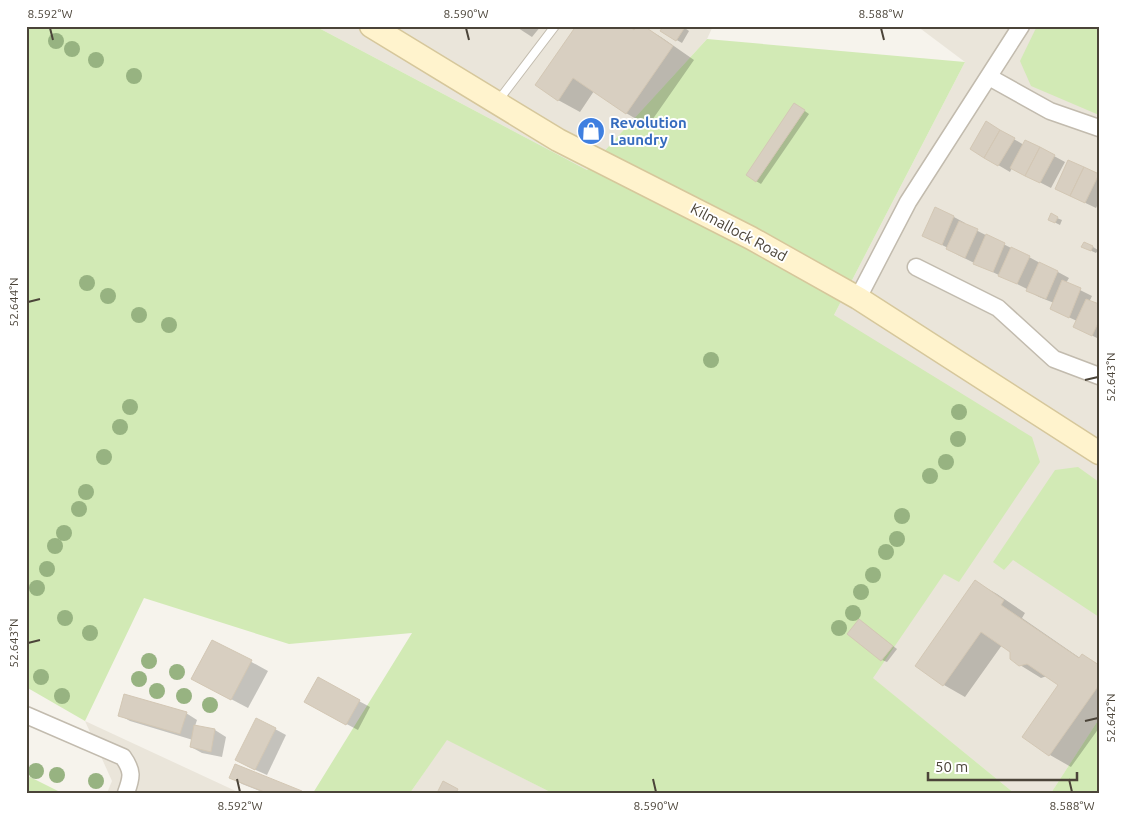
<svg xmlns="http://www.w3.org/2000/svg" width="1125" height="819" viewBox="0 0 1125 819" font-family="Ubuntu,sans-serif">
<rect width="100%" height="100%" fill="#f6f3ec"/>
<g fill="#eae5da">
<path d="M315,26H713L707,39L587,170Z"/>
<path d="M917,26H1099V719L1051,793H1014L827,641L834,315L965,62Z"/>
<path d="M85,721L240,793H107L112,781Z"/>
<path d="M447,739L552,793H410Z"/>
</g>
<g fill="#d2eab5">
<path d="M26,26H315L587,170L707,39L965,62L834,315L1032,437L1040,462L959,582L944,574L873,678L1014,793H552L447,740L410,793H313L412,633L289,644L144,598L85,721L26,687Z"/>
<path d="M1037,26H1099V115L1031,86L1020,61Z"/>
<path d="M1078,467L1099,482V617L1013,560L1004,570L993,562L1055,470Z"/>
<path d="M1099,719V793H1051Z"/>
<path d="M26,775L62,793H26Z"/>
</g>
<g fill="#0003">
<path d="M515,26H541L532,37Z"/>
<path d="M578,26H631L636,30L642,26L661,37L694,60L648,126L626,113L594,91L580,112L558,100Z"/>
<path d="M682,26L689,31L682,43L661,31Z"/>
<path d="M795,104L809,114L761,184L756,181Z"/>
<path d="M986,123L1024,145L1054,156L1065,162L1051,188L1012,168L1010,172L971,149Z"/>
<path d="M1069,162L1099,176V207L1097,206L1096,208L1056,189Z"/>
<path d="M936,209L954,217L965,223L964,224L1029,257L1040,263V264L1058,272L1069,278L1066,283L1092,296L1089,302L1099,306V339L1075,327L1077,321L1051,309L1054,303L1039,297L1028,291L1029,290L958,255L948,249V248L924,236Z"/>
<path d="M1057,218L1062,220L1060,225L1054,222Z"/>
<path d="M1083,247H1093L1098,250L1096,253Z"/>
<path d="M976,582L997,594L1025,613L1022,618L1080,658L1082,655L1099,665V728L1071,767L1050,755L1024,737L1060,685L1047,676L1041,678L1020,665L1011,651L1002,645L965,697L944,685Z"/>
<path d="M859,620L897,649L887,662L882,660Z"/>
<path d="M213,641L268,671L248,708L210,688Z"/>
<path d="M318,679L370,707L358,730L316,708Z"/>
<path d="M186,713L197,720L195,726L215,730L226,737L222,757L202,753L191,747L193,740L130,721L119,715Z"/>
<path d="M275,729L286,735L267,775L247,766Z"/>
<path d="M231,777L301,792L303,793H265L242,784Z"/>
</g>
<g fill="#d8cfc1" stroke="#d3c7b4">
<path d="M576,26H629L634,30L637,26H644L673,46L626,114L573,78L558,101L535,85Z"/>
<path d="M663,26H684L685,27L676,41L660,31Z"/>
<path d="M794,103L805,110L756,182L746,175Z"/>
<path d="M986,121L1000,130L984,158L970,149Z"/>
<path d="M1000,130L1015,138L998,166L984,158Z"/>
<path d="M1025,140L1040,147L1025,176L1010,168Z"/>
<path d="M1040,147L1055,155L1040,183L1025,176Z"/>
<path d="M1068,160L1084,167L1070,196L1055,189Z"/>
<path d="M1084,167L1099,174L1085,203L1070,196Z"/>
<path d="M935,207L954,216L942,245L922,236Z"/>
<path d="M1051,213L1058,217L1055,223L1048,220Z"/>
<path d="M959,221L978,229L965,258L946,249Z"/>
<path d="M986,234L1005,243L993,272L973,264Z"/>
<path d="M1084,242L1093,246L1091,251L1081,247Z"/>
<path d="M1011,247L1030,256L1017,284L998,276Z"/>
<path d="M1039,262L1058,271L1046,299L1026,291Z"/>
<path d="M1062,280L1081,288L1069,318L1050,309Z"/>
<path d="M1086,299L1099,304V321L1092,336L1073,327Z"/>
<path d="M975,580L1004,600L1001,605L1079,658L1082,654L1099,665V685L1049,756L1022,737L1058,685L1027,664L1019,666L1010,659V652L981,632L943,686L915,666Z"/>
<path d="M859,619L893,646L881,661L847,634Z"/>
<path d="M212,640L252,660L231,700L191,679Z"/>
<path d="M318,677L360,700L346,725L304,702Z"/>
<path d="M124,694L187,712L180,734L118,716Z"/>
<path d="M256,718L276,728L255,770L235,760Z"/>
<path d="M194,725L215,729L211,752L190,747Z"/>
<path d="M235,764L302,791L301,793H267L229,778Z"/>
<path d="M443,781L458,789L456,793H437Z"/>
</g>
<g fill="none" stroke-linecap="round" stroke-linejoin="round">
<g stroke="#c2bbae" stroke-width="10">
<path id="service" d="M498,101L555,26"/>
</g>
<g stroke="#c2bbae" stroke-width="19">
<g id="minor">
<path d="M989,77L1050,111L1099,128"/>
<path d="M916,267L998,308L1054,359L1099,376"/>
<path d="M858,298L908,202L1021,26"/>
<path d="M26,715L123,757C133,771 132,777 126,793"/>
</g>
</g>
<g stroke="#d6c79b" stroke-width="25">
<path id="secondary" d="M371,26L558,140L751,238L858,298L1099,453"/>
</g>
<use href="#service" stroke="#fff" stroke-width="8"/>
<use href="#minor" stroke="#fff" stroke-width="16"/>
<use href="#secondary" stroke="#fff3cd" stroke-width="22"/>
</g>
<g fill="#97b381">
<circle cx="56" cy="41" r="8"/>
<circle cx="72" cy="49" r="8"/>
<circle cx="96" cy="60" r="8"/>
<circle cx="134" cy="76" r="8"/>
<circle cx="87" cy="283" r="8"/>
<circle cx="108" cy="296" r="8"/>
<circle cx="139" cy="315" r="8"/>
<circle cx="169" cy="325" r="8"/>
<circle cx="711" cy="360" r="8"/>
<circle cx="130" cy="407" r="8"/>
<circle cx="959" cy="412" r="8"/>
<circle cx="120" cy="427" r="8"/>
<circle cx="958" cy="439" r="8"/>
<circle cx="104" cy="457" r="8"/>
<circle cx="946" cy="462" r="8"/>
<circle cx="930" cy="476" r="8"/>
<circle cx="86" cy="492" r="8"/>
<circle cx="79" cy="509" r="8"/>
<circle cx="902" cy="516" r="8"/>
<circle cx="64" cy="533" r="8"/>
<circle cx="897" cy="539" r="8"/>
<circle cx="55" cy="546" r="8"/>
<circle cx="886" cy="552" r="8"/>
<circle cx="47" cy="569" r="8"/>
<circle cx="873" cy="575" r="8"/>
<circle cx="37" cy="588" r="8"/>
<circle cx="861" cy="592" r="8"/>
<circle cx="853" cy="613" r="8"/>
<circle cx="65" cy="618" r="8"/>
<circle cx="839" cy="628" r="8"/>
<circle cx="90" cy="633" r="8"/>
<circle cx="149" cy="661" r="8"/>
<circle cx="177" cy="672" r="8"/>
<circle cx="41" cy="677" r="8"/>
<circle cx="139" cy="679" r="8"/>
<circle cx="157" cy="691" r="8"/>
<circle cx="62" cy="696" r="8"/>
<circle cx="184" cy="696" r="8"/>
<circle cx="210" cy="705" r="8"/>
<circle cx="36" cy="771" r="8"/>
<circle cx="57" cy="775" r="8"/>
<circle cx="96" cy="781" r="8"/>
</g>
<path fill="none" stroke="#4b4439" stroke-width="2" d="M50,28L53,40M466,28L469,40M881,28L884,40M28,302L40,299M1085,380L1098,377M28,643L40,640M1085,721L1098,718M237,779L240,792M653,779L656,792M1069,779L1072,792"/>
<defs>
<g id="shop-disc" transform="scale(1.4375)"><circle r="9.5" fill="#3f7fe0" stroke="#fff"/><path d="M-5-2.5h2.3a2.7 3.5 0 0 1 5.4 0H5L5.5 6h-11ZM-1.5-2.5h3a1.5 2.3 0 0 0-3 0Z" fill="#fff"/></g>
</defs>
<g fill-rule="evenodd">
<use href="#shop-disc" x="591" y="131"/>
</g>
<g text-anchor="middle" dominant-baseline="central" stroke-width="4" stroke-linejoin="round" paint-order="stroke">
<g font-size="15" font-weight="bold" fill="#366cbe" stroke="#fff" text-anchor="start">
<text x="610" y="122">Revolution<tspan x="610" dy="17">Laundry</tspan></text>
</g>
<g font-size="15" fill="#4b4439" stroke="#fff">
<text transform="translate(739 232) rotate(28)">Kilmallock Road</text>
</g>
</g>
<rect width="1125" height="819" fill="none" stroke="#ffffff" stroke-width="55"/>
<path d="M928 772v8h149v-8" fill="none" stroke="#4b4439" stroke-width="2.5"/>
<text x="935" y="772" font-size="15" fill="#4b4439" stroke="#ffffff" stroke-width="4" paint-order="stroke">50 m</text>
<rect x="28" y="28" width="1070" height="764" fill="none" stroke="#4b4439" stroke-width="2"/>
<g font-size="12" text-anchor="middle" fill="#4b4439">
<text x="50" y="18">8.592°W</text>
<text x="466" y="18">8.590°W</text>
<text x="881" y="18">8.588°W</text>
<text transform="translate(14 302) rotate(-90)" y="4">52.644°N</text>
<text transform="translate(1111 377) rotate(-90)" y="4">52.643°N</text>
<text transform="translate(14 643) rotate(-90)" y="4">52.643°N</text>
<text transform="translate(1111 718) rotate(-90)" y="4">52.642°N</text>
<text x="240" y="810">8.592°W</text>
<text x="656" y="810">8.590°W</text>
<text x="1072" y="810">8.588°W</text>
</g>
</svg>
